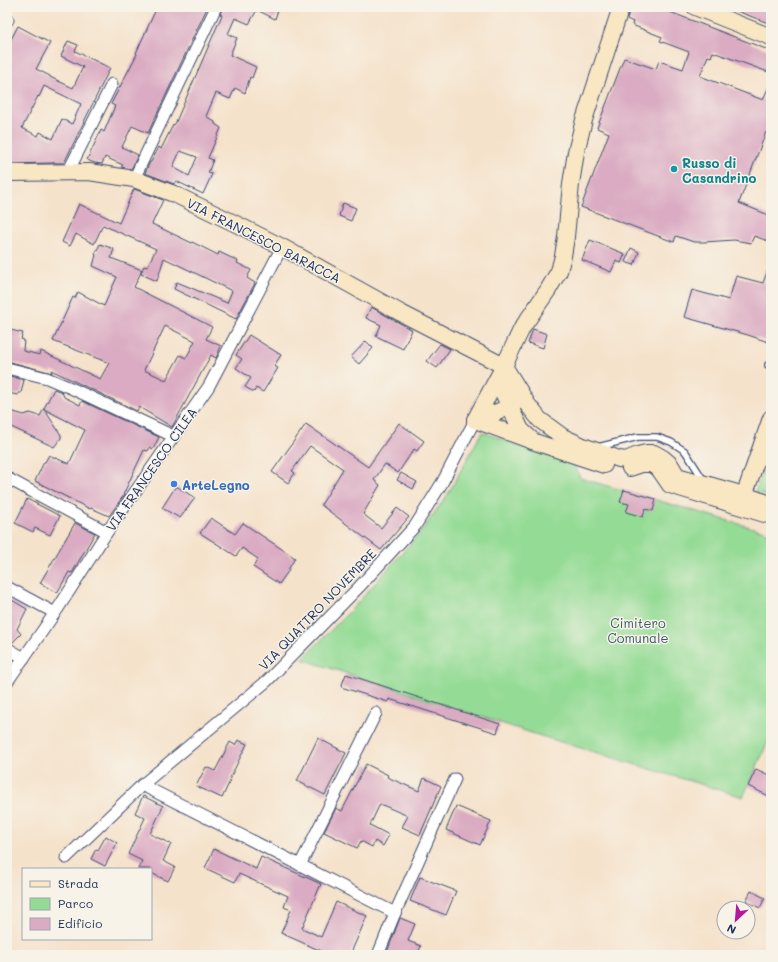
<svg xmlns="http://www.w3.org/2000/svg" width="778" height="962" viewBox="0 0 778 962" font-family="Mali,sans-serif">
<rect width="100%" height="100%" fill="#f7f3e8"/>
<filter id="ink" filterUnits="userSpaceOnUse"><feTurbulence type="fractalNoise" baseFrequency=".025" numOctaves="2"/><feDisplacementMap in="SourceGraphic" scale="8" xChannelSelector="R" yChannelSelector="G"/><feConvolveMatrix kernelMatrix="1 2 1 2 8 2 1 2 1" color-interpolation-filters="sRGB"/></filter>
<filter id="wash" filterUnits="userSpaceOnUse"><feTurbulence type="fractalNoise" baseFrequency=".012" numOctaves="4" result="noise"/><feDisplacementMap in="SourceGraphic" scale="16" xChannelSelector="R" yChannelSelector="G"/><feGaussianBlur stdDeviation="0.9" result="paint"/><feColorMatrix in="noise" values="0 0 0 0 0 0 0 0 0 0 0 0 0 0 0 0 0 1.4 0 .05"/><feComposite in="paint" operator="in"/></filter>
<g filter="url(#wash)">
<rect width="100%" height="100%" fill="#f5e2cb"/>
<g fill="#94db95" stroke="#58857a">
<path d="M482,432L575,465L580,478L771,533V735L743,797L541,736L302,659L352,609L420,533L448,494Z"/>
<path d="M771,450V497L755,492Z"/>
</g>
<g id="blocks">
<g fill="#daabc2" fill-rule="evenodd">
<path d="M157,7H208V8H207L148,133L132,126L122,147L138,155L131,169L121,167L123,165L105,157L102,164L95,163L87,160L101,130L104,132L115,106L111,104L137,54L136,53Z"/>
<path d="M223,7H279L275,19L257,10L249,24L235,18L228,34L237,38L230,55L256,67L252,78L250,77L245,93L235,88L230,99L216,93L206,116L215,122V124L221,128L208,158L213,160L208,173L212,174L203,194L176,181L174,184L145,173L150,162H151L159,147L161,149L173,125L175,124L222,15L220,14ZM180,151L197,157L189,176L173,167Z"/>
<path d="M630,7H657L771,51V73L713,52L711,57L708,56L700,76L763,100L771,81V134L766,132L739,203L771,216V242L754,236L751,243L734,240L704,242H694L676,236L674,242L581,207L609,133L597,128L624,58L656,69L659,61L683,69L689,52L660,41L662,37L632,25L633,22L627,19Z"/>
<path d="M729,7H771V24L729,8Z"/>
<path d="M18,26L50,43L36,69L50,76V77L73,88L83,67L61,56L68,41L78,45L75,51L110,68L64,163H56L54,162L53,163L7,164V47ZM44,86L81,104L72,124L62,119L53,139L40,132L38,136L22,128L38,96L39,97Z"/>
<path d="M134,189L163,200L152,224L192,243V242L218,255L219,252L238,261L237,263L251,270L247,278L255,283L236,319L174,289L177,282L227,303L232,291L164,258L157,281L141,274L142,270L134,287L212,327L206,339L221,346L216,358L211,355L172,427L139,407L137,411L51,370L52,373L7,361V335L10,336L11,330L23,333L21,339L24,340L23,351L40,355L41,351L100,379L109,363L53,341L73,297L75,298L78,292L104,306L117,277L93,266L96,255L95,254L100,244L114,249L111,258L142,270L144,266L147,267L156,249L103,225L94,244L76,234L70,246L62,242L79,204L119,223ZM165,326L195,341L186,358L180,355L166,380L144,370Z"/>
<path d="M343,203L356,208L351,221L339,216Z"/>
<path d="M590,240L625,254L621,263L616,261L611,272L582,260Z"/>
<path d="M631,248L639,252L634,265L625,262Z"/>
<path d="M769,266H771V343L748,335L684,317L692,290L729,300L736,276L763,283Z"/>
<path d="M371,307L412,330L403,349L376,336L381,325L366,318Z"/>
<path d="M533,329L547,334L543,348L528,343Z"/>
<path d="M249,335L281,355L274,366L278,368L263,392L256,388L254,392L245,387L251,378L236,368L242,359L236,355Z"/>
<path d="M366,341L373,348L359,364L351,357Z"/>
<path d="M440,344L450,349L437,368L427,361Z"/>
<path d="M7,375L24,380L21,393H18V395L7,393Z"/>
<path d="M54,389L62,392L64,397L80,405L82,401L159,437L153,449L150,447L148,451L144,450L123,495H124L109,516L91,508L90,509L35,481L44,462H45L49,455L69,464L85,430L44,409L61,435V438L54,447L7,425V410L24,415L30,413L40,416Z"/>
<path d="M399,423L424,441L417,451L414,449L398,473L385,464L374,480L380,485L363,514L381,528L397,508L409,517L381,550L321,505L343,469L310,446L292,471L295,473L288,483L272,472L306,424L368,467Z"/>
<path d="M401,473L417,482L413,489L397,480Z"/>
<path d="M176,486L195,498L180,518L162,508Z"/>
<path d="M624,490L656,499L653,511L645,509L643,517L626,512L629,504L620,502Z"/>
<path d="M27,499L60,516L50,535L35,528L33,532L15,523Z"/>
<path d="M211,518L235,534L243,523L295,558L288,570H289L279,584L253,567L258,559L242,548L236,556L200,533Z"/>
<path d="M75,523L95,533L72,573L69,572L57,593L40,583Z"/>
<path d="M12,600L27,609L17,629L21,634L12,643L7,637V609Z"/>
<path d="M346,674L500,724L497,733L389,699L388,702L341,687Z"/>
<path d="M318,738L346,753L325,795L297,781Z"/>
<path d="M238,740L247,744L230,778L231,779L222,798L196,786L206,767L215,771L230,742L235,745Z"/>
<path d="M366,764L388,775L387,777L419,791L424,778L441,786L420,835L402,827L408,816L380,804L370,825L389,835L383,846L375,841L372,847L361,841L357,848L324,832L336,808L342,811Z"/>
<path d="M756,769L771,776V797L748,786Z"/>
<path d="M143,796L163,806L150,834L171,844L163,861L175,867L168,881L151,873V869H138L142,861L128,854L145,818L135,813Z"/>
<path d="M456,806L491,821L480,845L446,830Z"/>
<path d="M106,836L117,843L105,866L91,859L96,849L98,850Z"/>
<path d="M214,849L256,869L261,857L321,884L302,928L321,937L336,902L367,916L350,955H330L281,933L291,910L284,907L288,896L239,874L235,882L205,868Z"/>
<path d="M420,877L456,891L446,915L410,901Z"/>
<path d="M751,891L765,898L760,908L746,901Z"/>
<path d="M400,918L415,924L408,941L421,946L417,955H386Z"/>
</g>
</g>
</g>
<g filter="url(#ink)">
<use href="#blocks" fill-opacity="0" stroke="#3c4a6e" stroke-width="1"/>
<g fill="none" stroke-linecap="round" stroke-linejoin="round">
<g stroke="#3c4a6e" stroke-width="8">
<g id="lane">
<path d="M768,365H771"/>
<path d="M598,447L638,437H657L671,442L685,451L703,479"/>
</g>
</g>
<g stroke="#3c4a6e" stroke-width="13">
<g id="street">
<path d="M7,21L8,20"/>
<path d="M68,172L112,84"/>
<path d="M134,179L216,7"/>
<path d="M7,368L47,378L73,389L173,436"/>
<path d="M7,478L107,532"/>
<path d="M7,587L55,613"/>
<path d="M7,648L24,658"/>
<path d="M7,682L59,607L107,532L209,386L282,247"/>
<path d="M142,785L395,913"/>
<path d="M66,858L142,785L267,681L359,587L415,526L442,483L475,420"/>
<path d="M300,865L376,713"/>
<path d="M378,955L395,913L455,779"/>
</g>
</g>
<g stroke="#3c4a6e" stroke-width="18">
<g id="secondary">
<path d="M695,7L771,37"/>
<path d="M7,173L89,172L134,179L174,194L234,223L282,247L401,313L504,366L528,405L540,420L563,437L583,446L619,459L626,460L638,455L646,453H654L663,458L670,464L677,476L744,495L771,504"/>
<path d="M497,380L521,430L532,440"/>
<path d="M475,420L504,366L522,328L548,290L559,271L563,256L566,237L571,184L576,152L584,120L621,7"/>
<path d="M475,420L535,442L604,465"/>
<path d="M475,420L500,411L518,401"/>
<path d="M630,468L642,464H651L659,469L670,485L771,516"/>
<path d="M741,505L771,418"/>
</g>
</g>
<use href="#lane" stroke="#fff" stroke-width="5.5"/>
<use href="#street" stroke="#fff" stroke-width="11"/>
<use href="#secondary" stroke="#f9e7c3" stroke-width="16"/>
</g>
</g>
<circle fill="#0f9aa8" stroke="#f7f3e8" stroke-width="1.5" cx="674" cy="169" r="4"/>
<circle fill="#3f7fe0" stroke="#f7f3e8" stroke-width="1.5" cx="174" cy="484" r="4"/>
<g text-anchor="middle" dominant-baseline="central" stroke-width="3" stroke-linejoin="round" paint-order="stroke">
<g font-size="13" font-weight="bold" fill="#0d838f" stroke="#f7f3e8" text-anchor="start">
<text x="682" y="162">Russo di<tspan x="682" dy="15">Casandrino</tspan></text>
</g>
<g font-size="13" fill="#1b2f5e" stroke="#f7f3e8">
<text transform="translate(264 240) rotate(27)">VIA FRANCESCO BARACCA</text>
<text transform="translate(151 469) rotate(-55)">VIA FRANCESCO CILEA</text>
<text transform="translate(317 609) rotate(-46)">VIA QUATTRO NOVEMBRE</text>
</g>
<g font-size="13" font-weight="bold" fill="#366cbe" stroke="#f7f3e8" text-anchor="start">
<text x="182" y="484">ArteLegno</text>
</g>
<g font-size="13" fill="#395a6c" stroke="#f7f3e8">
<text x="638" y="622">Cimitero<tspan x="638" dy="15">Comunale</tspan></text>
</g>
</g>
<rect width="778" height="962" fill="none" stroke="#f7f3e8" stroke-width="24"/>
<rect x="22" y="868" width="130" height="72" fill="#f7f3e8" stroke="#9fa5b1"/>
<rect x="30" y="881" width="20" height="6" fill="#f9e7c3" stroke="#9fa5b1"/>
<text x="58" y="888" font-size="12" fill="#1b2f5e">Strada</text>
<rect x="30" y="898" width="20" height="12" fill="#94db95" stroke="#9fa5b1"/>
<text x="58" y="908" font-size="12" fill="#1b2f5e">Parco</text>
<rect x="30" y="918" width="20" height="12" fill="#daabc2" stroke="#9fa5b1"/>
<text x="58" y="928" font-size="12" fill="#1b2f5e">Edificio</text>
<g transform="translate(736 920) rotate(206)"><circle r="19" fill="#f7f3e8" stroke="#9fa5b1"/>
<path d="M0-3L7 15L0 10L-7 15Z" fill="#b5179e"/>
<text y="-6" font-size="11" font-weight="bold" text-anchor="middle" fill="#1b2f5e">N</text>
</g>
</svg>
